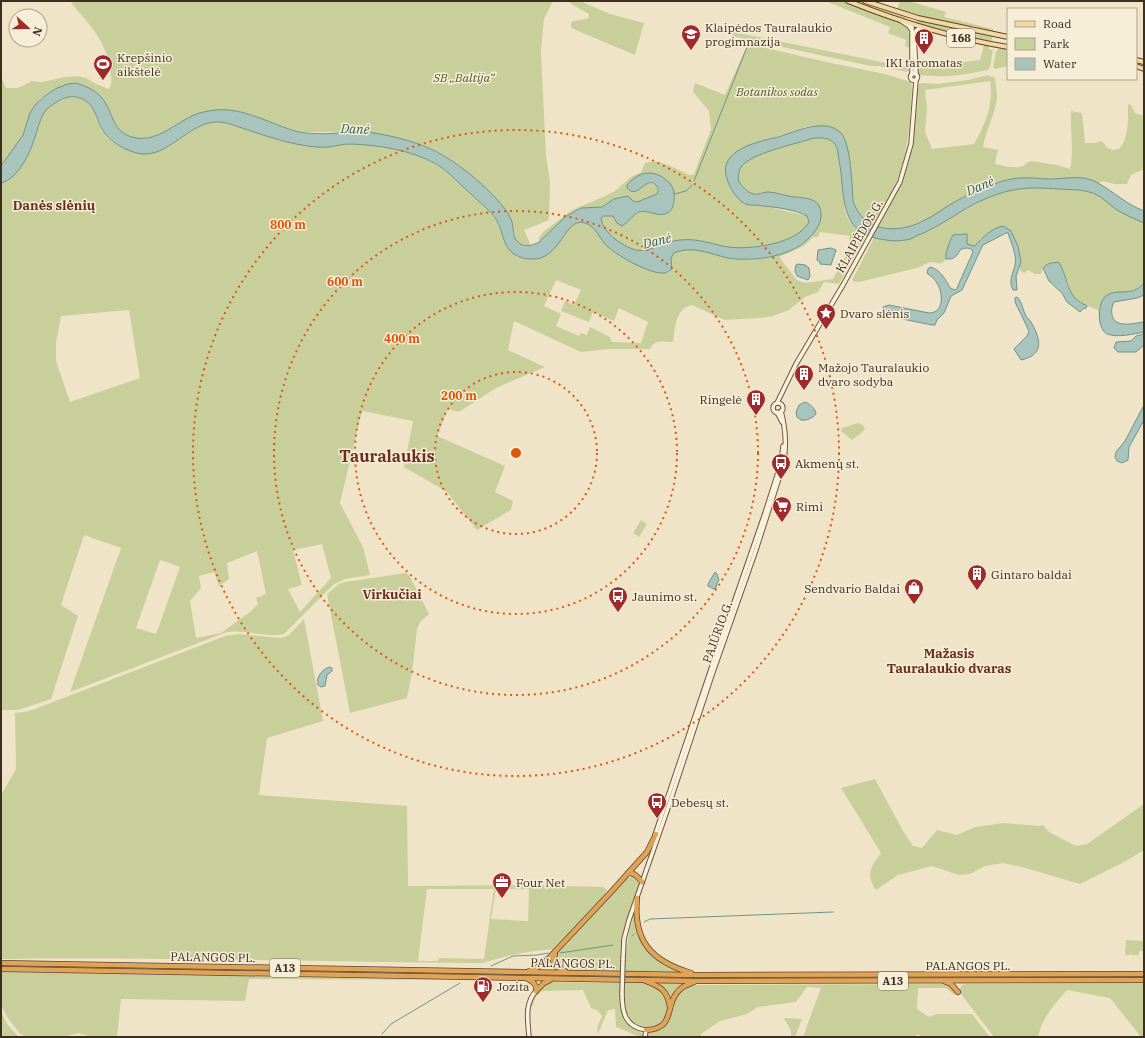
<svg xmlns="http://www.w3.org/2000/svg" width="1145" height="1038" viewBox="0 0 1145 1038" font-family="'IBM Plex Serif',serif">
<rect width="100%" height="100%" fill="#f0e4c8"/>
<g fill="#c9cf9b" fill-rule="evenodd">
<path d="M77,1H553L544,19L541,52L546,156L550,181L549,220L524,230L529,241L530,246L518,243L515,240L514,227L507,212L489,192L464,169L444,155L424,145L365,132H300L240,112L217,110L195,115L167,131L156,136L139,139L130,137L121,132L112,119L108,106L68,84C53,90 36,98 30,114C27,121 26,129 23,135C17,146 9,157 1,166V77L6,88H18L32,81L42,82L65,77L78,76L86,78L96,84L109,89C113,82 111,76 110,68C105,39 89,24 71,3Z"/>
<path d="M569,1H580L610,14L644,23L635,55L571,28V23L573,21L586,19L589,17V14L571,4Z"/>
<path d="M825,1H843L908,26L909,29L910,48L905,46L906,40L888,33L890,27Z"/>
<path d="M853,1H860L906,16V18L905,19Z"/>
<path d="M900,1H909L946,12L944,17L993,29V32L974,26L951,24L924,18L897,9Z"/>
<path d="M917,21L993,35L991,42L917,24L916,22Z"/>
<path d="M733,32L911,68L910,70L907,72L879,66H871L731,36Z"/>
<path d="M984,45L989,46V49L993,50L990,67L988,70C963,75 945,78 919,75L917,73L916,63L934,66L980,60Z"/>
<path d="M747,46L757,48L758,46L826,62L885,74L911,82L912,89C910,118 909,148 899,175C893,193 882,209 873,225C863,219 857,213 853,201L844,137C835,126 819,126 806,127L742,148L726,164L755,206L760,205L807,216L809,222C797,244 751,250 728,247C711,244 697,238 680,240C666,241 649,253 636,250C622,246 603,233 601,218L603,216H613L617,223L625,224C638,208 645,212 662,214L659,174L629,190L635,191C642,186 649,180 657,186L658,189L657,194L637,202L633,201L628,196L614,199L602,207H585L565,217L539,242V237L543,232L572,210L603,197L615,191L631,177L641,172L645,163C659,158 676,169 689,175L694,174L711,129L709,111L693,92L695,83L725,95Z"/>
<path d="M1002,48L1008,50V66L995,69L993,67L996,52L998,49Z"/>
<path d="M988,75L991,77L994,76C996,84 997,91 997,98C995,115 986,130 983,147L998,150L995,163L996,164C1004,166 1015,169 1023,166C1026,164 1027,162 1031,161L1057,165L1070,169C1074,149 1070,131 1071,111L1082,113L1085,143H1095L1101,141L1105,144L1106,147L1113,150L1119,149C1129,138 1128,119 1128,104L1131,105L1135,113L1144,116V169L1131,175L1127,184H1114L1103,181L1098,183L1090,179L1071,178L1009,179L960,199L921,223L902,228L893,229L878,227C893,199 908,174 913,142C916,124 914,102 919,84L922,83L937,84L968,80ZM990,81C994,103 985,125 974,144L932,149L925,132L927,107L925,90Z"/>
<path d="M68,97C100,96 91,117 104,134C114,146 134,155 150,153C173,151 191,124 215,122C227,122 239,127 250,131C265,136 280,141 296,144C307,146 318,148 329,147C336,146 343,144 350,144C385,145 422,152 450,174C458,180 464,188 471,195C487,209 502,221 504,243L550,253C557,246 569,224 579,222C593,220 599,239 608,247C618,255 660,282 671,270C674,267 671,260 672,255C687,240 727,260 747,260C763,259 786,255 800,246C805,242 809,237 813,233L806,198L792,197L766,192L753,194L748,191L739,182C738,177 738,172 741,167C751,153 796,144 814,138C821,138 829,137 834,143C843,155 841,199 847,216C851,225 858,230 866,236L839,284L824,282L818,292L805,297L789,310L773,316L760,318L725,320L692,305C675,308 675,329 673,342C663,342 655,339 650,349H609L581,352L514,321L508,350L545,367L496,388L459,412L448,409L437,436L505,466L495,492L513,501L511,510L477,530L447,492L404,467L413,421L362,411L340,503L363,547L370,575L345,579L333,585L284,634C265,638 246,629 227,632L70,692L121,548L84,535L61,605L78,616L51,699L18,710H1V183C7,181 9,178 13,174C22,165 29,154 33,142C38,131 39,119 46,110C52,104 61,101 68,97ZM820,232L850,236L847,254L833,279L805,283L797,280L779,257L804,246L813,237H818ZM556,280L581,290L574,305L565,301L561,311L589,322L593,312L614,321L619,308L648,322L641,343L612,342L610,337L590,327L587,335L581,333L579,336L556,326L561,314L544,306ZM129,310L140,378L70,402L56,361V343L61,316ZM322,544L331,578L300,612L288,589L302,585L293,550ZM257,551L266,594L256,598L258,604L250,612L221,633L196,638L190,601L201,588L199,576L214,572L219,586L229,579L227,563ZM160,560L180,567L156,634L136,628Z"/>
<path d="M1029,187L1082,190L1091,192L1102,197L1117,210L1144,223V283L1137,289L1128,291L1100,305L1101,327L1099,323L1098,310L1087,306L1072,296L1069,284L1063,272L1043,268L1041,274H1035L1028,270L1024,273L1020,271L1018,246L1011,231L998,227L981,239L975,246L967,244L965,234L949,241C949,247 945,253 946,259C941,267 938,261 930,262L917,268L859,282H855L852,280L874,238L892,241L905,240L929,231L984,199L1010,190Z"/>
<path d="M858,423L863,425L865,429L860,434L852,440L841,431L842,428Z"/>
<path d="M641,520L647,524L639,537L633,533Z"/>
<path d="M406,573L409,575L429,614L420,622L417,629L412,673L407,698L350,713L327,594L339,584L346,582Z"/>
<path d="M304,619L323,721L267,738L259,795L407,806L408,886L529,885L603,887L607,890L605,894L553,949C528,951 505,956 482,963C321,962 161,957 1,959V795L16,769L15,713L25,712L35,709L225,636L239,634L281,638L289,635ZM427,889H494L484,959L439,958L438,961H418ZM496,889H529L528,921L491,919Z"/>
<path d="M875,779L903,831L913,846L922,848L937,830L957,835L975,827L1004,823L1039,826L1043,825L1049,832L1076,846L1087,844L1144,804V850L1126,861L1080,884L1022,867L1003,863L985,866L970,874L959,875L932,866L898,875L876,890C865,875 871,866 881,853L841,788Z"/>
<path d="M632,876L637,880L639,884C630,914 621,939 620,971L560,969L555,964V956L560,949L626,879Z"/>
<path d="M635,910L636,923L653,957L661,963L671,969L680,972L625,971C625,949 629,931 635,910Z"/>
<path d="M1126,940L1144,941V951H1139V955H1131V950L1130,955H1125Z"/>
<path d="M1,965L724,977L1144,976V978L684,979L1,967Z"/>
<path d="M1,972L455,980L249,979L245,1001L121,999L117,1037H91L79,1033L63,1037H27L20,1034L7,1017L1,1005Z"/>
<path d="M548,982L620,983C620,1007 618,1021 642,1033L644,1037H640L616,1027L615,1009L608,1010L598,1034L597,1028L602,1016L598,1011L591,1008L583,990L543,991C537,994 534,999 533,1006L529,1007L534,995Z"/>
<path d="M654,982L687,983L671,1002Z"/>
<path d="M625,983C633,983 644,982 652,985C659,987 663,991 665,997C679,1027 633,1038 625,1011C623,1002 625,992 625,983Z"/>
<path d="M1144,983V1037H1141L1110,998L1067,990C1054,1005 1042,1018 1038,1037H994L961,994L959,990L962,985L966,984Z"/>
<path d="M946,984H949L956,993L954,995L946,988H918L917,1009L929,1017L937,1014H972L990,1037H923L917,1034L915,1037H803L821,988L807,987L796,1002L758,1007L747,1014L720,1021L701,1034V1037H647L648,1032L656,1030L670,1018L673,1005L680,991L692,985Z"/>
<path d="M1,1011L7,1024L17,1035V1037H1Z"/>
<path d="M784,1018L802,1019L795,1037H791V1031Z"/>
</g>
<g fill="#a9c4bc" stroke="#6f938a">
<path d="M75,83C84,85 95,90 101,97C115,112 110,134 137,138C158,141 176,123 194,115C201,112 208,111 215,110C244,107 272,125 299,132C309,134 328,134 338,133C343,132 348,131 353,131C372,131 407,139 424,146C453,157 490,188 508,213C510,218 513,222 513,227C514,232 513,237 517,241C523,248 532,246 539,242L565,217L581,208L602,207L614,199L628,196L633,201L637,202L657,194C658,191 659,188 656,185C649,178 642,189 636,191C632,193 629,190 627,188V185C638,172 652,169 665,179C673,185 675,191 674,201C673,205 673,209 669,212C659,219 649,209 639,212C632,215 629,222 622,226L617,223L613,216H603L601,218C603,233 622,246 636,250C649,253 666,241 680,240C698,238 711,244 728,247C751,250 797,244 809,222L807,216C797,210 775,207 763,206C755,204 749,207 742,202C735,196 730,188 727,179C717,150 757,142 778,137C795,132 825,117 841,133C851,144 852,186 853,201C863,232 896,234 921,222C935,216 947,205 960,199C974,191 1005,178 1020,178C1030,177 1040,179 1050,179C1066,179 1083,174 1098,183C1114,192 1126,204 1144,211V223C1135,219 1125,215 1117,210C1107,203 1101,195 1089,192C1079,189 1069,190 1059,189C1030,187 1013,187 985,199C961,209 941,227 916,236C913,238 909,240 905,240C896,242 884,240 875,238C838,230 845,188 839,160C838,154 838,147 834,143C828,137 821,138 814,138C796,144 751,153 741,167C738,172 738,177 739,182C743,187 747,192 753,194C758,195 763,192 768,192C775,192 782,195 789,196C802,199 821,195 821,215C821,225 815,232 808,239C791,257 751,262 728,258C710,254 692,245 674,253L671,258L672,269C669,271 668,272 665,273C651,275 618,256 608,247C600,240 596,226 585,223C564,216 561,262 530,259C524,259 519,257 514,254C502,246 504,233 497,221C491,211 480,203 471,194C459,184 450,172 436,164C411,150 379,145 350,144C343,144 336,146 329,147C319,148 307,146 296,144C281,141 266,136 251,131C240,128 227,121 215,122C188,124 169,156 142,154C129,152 115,145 106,135C95,123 98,104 80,98C77,97 72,96 68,97C61,99 51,105 46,110C40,118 38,128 35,137C30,153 19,178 1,183V166L23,135L30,113L35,105L46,95L57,88L68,84Z"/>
<path d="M1003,226L1011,231L1018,246L1021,262L1016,276L1017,290H1013C1008,281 1013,274 1015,265C1017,256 1012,245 1009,236L1008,233H1006L983,245L980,251L962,290L951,296L944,313L937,320L935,325H932L888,316L883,312V307L889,305L929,313C944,313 943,294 938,285C936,280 931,276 927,273L928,269L930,267C940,269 946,280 950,288L955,290L957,288L973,252L972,250C968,247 964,248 960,250C957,256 954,260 946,259C945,253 950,240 953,235L967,234V244L975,246C982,238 992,228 1003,226Z"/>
<path d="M831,248L836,250L831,265L820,264V262L817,260L818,250Z"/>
<path d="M1058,262C1063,266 1068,288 1072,294C1075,300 1082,303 1087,306L1086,308L1083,309L1080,312L1067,302L1062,293L1049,281L1043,268C1047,263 1052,263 1058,262Z"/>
<path d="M798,264L805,265L809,268L810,276L808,280L797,276L795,271L796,265Z"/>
<path d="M1144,283V295L1137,298L1114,302C1112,306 1111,310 1112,315C1115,329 1134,323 1144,322V332C1133,334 1118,338 1107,334C1097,329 1097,301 1107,295C1115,290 1128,294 1137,289C1139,288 1142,285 1144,283Z"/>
<path d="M1017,297C1022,301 1023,311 1026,316C1028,319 1031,321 1032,324C1041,340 1044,355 1021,360L1014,349L1027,336L1029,331L1015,302V298Z"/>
<path d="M1144,334V345L1136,352H1118L1114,348L1116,342L1131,341L1136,336Z"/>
<path d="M805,402C809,403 816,409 816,414C813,418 806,421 801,420L797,417L796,412L799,405Z"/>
<path d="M1144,405V420L1129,447L1128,460L1122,463L1117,461L1115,457L1116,452L1125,441Z"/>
<path d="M715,572L717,574L719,580L717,583L716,588L714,589L708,586V584Z"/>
<path d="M329,667L332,668V671L327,675L325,686L321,687L318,685C316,676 322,670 329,667Z"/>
</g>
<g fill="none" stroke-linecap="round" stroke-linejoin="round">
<g stroke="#6f938a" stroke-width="1">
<path d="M694,181L747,47"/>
<path d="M674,194L686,191L692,185"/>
<path d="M644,922L650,919L833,912"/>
<path d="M632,936L634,934"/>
<path d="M560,953L613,945"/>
<path d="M491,966L513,956L537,955L548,953"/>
<path d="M382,1034L391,1024L460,983"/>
</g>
<g stroke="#6f573f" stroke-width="5.5">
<g id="secondary">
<path d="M900,20L909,26L911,29"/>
<path d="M912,24V74"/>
<circle cx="914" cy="77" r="3.5"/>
<path d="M916,74L914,33L918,29H925"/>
<path d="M777,403L796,364L843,285L900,182L911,144L916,80"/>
<circle cx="778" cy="408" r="5"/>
<path d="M777,412L782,422"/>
<path d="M655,835L710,672L765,513L781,463L783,446"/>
<path d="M623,960L624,939L629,920L668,808L712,675L756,550L782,469C787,450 786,430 781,411"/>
<path d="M622,993C622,1011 624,1027 646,1030L645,1037"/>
<path d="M529,1037C528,1021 524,1004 536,991"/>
</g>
</g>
<g stroke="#5b4430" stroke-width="6">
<g id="primary">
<path d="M848,1C900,22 953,38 1008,47"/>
<path d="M865,1L918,18L1008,37"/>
<path d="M1136,60L1144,62"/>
<path d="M1136,66L1144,69"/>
</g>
</g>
<g stroke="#5b4430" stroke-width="6">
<g id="highway">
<path d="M628,873C634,872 638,877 642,882"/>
<path d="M637,898C633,941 651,961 691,973"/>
<path d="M555,954L553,961L555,966L565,971"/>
<path d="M1,963L696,975L1144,974"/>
<path d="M1,969L697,981L1144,980"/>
<path d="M529,971L535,969L548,959L612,891L647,852L656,834"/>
<path d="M528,979C533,982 537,984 536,991"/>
<path d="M646,981C661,987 667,990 670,1007"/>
<path d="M944,981L951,984L958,992"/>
<path d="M536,991L544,983L550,980"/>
<path d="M646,1030C675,1028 665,1009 676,994C680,987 687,985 694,982"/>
</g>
</g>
<use href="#secondary" stroke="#faf1dc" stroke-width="3.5"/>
<use href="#primary" stroke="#f3d9a0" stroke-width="4"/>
<use href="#highway" stroke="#e0a458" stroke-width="4.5"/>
<g stroke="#6f573f" stroke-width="5.5" stroke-linecap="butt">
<path id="secondary-bridge" d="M622,993L623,960"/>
</g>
<use href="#secondary-bridge" stroke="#faf1dc" stroke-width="3.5"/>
</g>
<g fill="none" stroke="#df570d" stroke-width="2" stroke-dasharray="2 4">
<circle cx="516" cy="453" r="81"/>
<circle cx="516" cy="453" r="161"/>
<circle cx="516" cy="453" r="242"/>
<circle cx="516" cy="453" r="323"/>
</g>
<defs>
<g id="school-pin" transform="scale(1)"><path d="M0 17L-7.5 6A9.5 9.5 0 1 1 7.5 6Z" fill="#9e2a2b" stroke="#f7eed8"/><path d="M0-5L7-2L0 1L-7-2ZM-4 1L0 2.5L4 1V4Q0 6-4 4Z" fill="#fff"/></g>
<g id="building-pin" transform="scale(1)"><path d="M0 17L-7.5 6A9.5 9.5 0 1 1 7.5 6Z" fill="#9e2a2b" stroke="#f7eed8"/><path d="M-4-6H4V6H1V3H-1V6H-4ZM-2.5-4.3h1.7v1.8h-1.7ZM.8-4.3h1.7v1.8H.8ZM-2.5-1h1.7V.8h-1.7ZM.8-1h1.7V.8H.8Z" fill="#fff"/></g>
<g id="stadium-pin" transform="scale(1)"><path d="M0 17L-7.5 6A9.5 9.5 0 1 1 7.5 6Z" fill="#9e2a2b" stroke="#f7eed8"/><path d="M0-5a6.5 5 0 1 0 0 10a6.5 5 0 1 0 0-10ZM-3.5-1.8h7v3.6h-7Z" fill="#fff"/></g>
<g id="sight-pin" transform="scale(1)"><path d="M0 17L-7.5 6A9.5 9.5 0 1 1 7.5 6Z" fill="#9e2a2b" stroke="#f7eed8"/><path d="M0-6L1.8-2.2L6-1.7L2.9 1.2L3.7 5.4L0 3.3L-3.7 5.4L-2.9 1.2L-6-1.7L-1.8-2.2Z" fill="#fff"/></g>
<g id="bus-pin" transform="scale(1)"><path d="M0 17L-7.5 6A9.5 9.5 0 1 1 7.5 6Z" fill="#9e2a2b" stroke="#f7eed8"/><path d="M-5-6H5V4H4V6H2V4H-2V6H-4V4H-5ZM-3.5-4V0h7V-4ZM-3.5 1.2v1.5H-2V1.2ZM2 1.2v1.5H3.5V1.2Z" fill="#fff"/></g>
<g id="supermarket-pin" transform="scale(1)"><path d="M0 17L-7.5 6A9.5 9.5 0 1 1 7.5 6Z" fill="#9e2a2b" stroke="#f7eed8"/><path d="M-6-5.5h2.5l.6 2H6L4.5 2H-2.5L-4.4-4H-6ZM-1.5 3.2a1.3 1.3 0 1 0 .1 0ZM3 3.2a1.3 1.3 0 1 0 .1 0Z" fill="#fff"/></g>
<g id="shop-pin" transform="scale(1)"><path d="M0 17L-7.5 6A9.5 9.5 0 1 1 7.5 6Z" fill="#9e2a2b" stroke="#f7eed8"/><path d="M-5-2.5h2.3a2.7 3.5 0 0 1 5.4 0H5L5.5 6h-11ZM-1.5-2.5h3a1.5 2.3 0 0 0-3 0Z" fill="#fff"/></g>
<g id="office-pin" transform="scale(1)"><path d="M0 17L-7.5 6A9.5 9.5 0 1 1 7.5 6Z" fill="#9e2a2b" stroke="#f7eed8"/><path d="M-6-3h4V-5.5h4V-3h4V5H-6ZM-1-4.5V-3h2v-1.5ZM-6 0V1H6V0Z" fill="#fff"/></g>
<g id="fuel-pin" transform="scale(1)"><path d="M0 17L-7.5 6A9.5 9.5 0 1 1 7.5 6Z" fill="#9e2a2b" stroke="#f7eed8"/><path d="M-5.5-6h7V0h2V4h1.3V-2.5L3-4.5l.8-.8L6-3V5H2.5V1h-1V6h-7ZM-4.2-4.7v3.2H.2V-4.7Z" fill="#fff"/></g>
</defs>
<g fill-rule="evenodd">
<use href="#school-pin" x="691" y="34"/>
<use href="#building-pin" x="924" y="38"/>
<use href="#stadium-pin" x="103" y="64"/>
<use href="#sight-pin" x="826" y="313"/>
<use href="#building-pin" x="804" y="374"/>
<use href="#building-pin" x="756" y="399"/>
<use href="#bus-pin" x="781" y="463"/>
<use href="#supermarket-pin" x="782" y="506"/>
<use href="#building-pin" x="977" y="574"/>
<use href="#shop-pin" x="914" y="588"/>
<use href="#bus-pin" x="618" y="596"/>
<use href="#bus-pin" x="657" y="802"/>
<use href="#office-pin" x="502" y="882"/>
<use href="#fuel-pin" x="483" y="986"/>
</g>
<g text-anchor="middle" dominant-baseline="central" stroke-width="3" stroke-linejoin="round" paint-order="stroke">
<g fill="#f7eed8" stroke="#756857" stroke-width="1">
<rect x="947" y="29" width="28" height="18" rx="3"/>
<rect x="270" y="959" width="30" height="18" rx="3"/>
<rect x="878" y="972" width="30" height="18" rx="3"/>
</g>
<g font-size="11" font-weight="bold" fill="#3d2e20">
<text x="961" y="38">168</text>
<text x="285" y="968">A13</text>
<text x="893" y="981">A13</text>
</g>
<g font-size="12" fill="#3d2e20" stroke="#f7eed8" text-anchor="start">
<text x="705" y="27">Klaipėdos Tauralaukio<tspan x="705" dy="14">progimnazija</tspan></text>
<text x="117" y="57">Krepšinio<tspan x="117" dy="14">aikštelė</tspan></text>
<text x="924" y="62" text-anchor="middle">IKI taromatas</text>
<text x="840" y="313">Dvaro slėnis</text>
<text x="818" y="367">Mažojo Tauralaukio<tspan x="818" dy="14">dvaro sodyba</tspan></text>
<text x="742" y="399" text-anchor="end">Ringelė</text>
<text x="795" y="463">Akmenų st.</text>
<text x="796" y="506">Rimi</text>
<text x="991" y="574">Gintaro baldai</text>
<text x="900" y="588" text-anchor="end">Sendvario Baldai</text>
<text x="632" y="596">Jaunimo st.</text>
<text x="671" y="802">Debesų st.</text>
<text x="516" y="882">Four Net</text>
<text x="497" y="986">Jozita</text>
</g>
<g font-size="12" font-style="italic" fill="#4d5a26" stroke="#f7eed8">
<text x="464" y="77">SB „Baltija“</text>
<text x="777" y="91">Botanikos sodas</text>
</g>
<g font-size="12" fill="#3d2e20" stroke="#f7eed8">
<text transform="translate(859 236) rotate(-60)">KLAIPĖDOS G.</text>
<text transform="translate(717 632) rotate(-70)">PAJŪRIO G.</text>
<text transform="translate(213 957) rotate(1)">PALANGOS PL.</text>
<text transform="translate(573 963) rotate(1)">PALANGOS PL.</text>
<text x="968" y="965">PALANGOS PL.</text>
</g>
<g font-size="13" font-style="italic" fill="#2f5d5a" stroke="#f7eed8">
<text transform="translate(355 129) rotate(2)">Danė</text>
<text transform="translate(980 186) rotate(-23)">Danė</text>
<text transform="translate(657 241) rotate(-14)">Danė</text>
</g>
<g font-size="13" font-weight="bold" fill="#6b2e1e" stroke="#f7eed8">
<text x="54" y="205">Danės slėnių</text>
<text x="392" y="594">Virkučiai</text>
<text x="949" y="653">Mažasis<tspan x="949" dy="15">Tauralaukio dvaras</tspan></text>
</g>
<g font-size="16" font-weight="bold" fill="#6b2e1e" stroke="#f7eed8">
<text x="387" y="456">Tauralaukis</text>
</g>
</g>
<circle cx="516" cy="453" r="6" fill="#df570d" stroke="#f7eed8" stroke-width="2"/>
<g font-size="12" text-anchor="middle" font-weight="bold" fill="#df570d" stroke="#f7eed8" stroke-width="3" stroke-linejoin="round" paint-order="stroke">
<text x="288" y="229">800 m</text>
<text x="345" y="286">600 m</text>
<text x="402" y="343">400 m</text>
<text x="459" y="400">200 m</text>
</g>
<rect width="1145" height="1038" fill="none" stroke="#3d2e20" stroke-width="4"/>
<rect x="1007" y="8" width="130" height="72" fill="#f7eed8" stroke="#ada18e"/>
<rect x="1015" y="21" width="20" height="6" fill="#f3d9a0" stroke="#ada18e"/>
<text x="1043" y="28" font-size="12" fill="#3d2e20">Road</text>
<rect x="1015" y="38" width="20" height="12" fill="#c9cf9b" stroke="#ada18e"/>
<text x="1043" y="48" font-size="12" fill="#3d2e20">Park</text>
<rect x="1015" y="58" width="20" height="12" fill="#a9c4bc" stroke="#ada18e"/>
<text x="1043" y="68" font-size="12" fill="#3d2e20">Water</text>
<g transform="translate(28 28) rotate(111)"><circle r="19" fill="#f7eed8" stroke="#ada18e"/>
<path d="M0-3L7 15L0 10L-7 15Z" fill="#9e2a2b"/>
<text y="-6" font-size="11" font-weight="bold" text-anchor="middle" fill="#3d2e20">N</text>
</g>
</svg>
